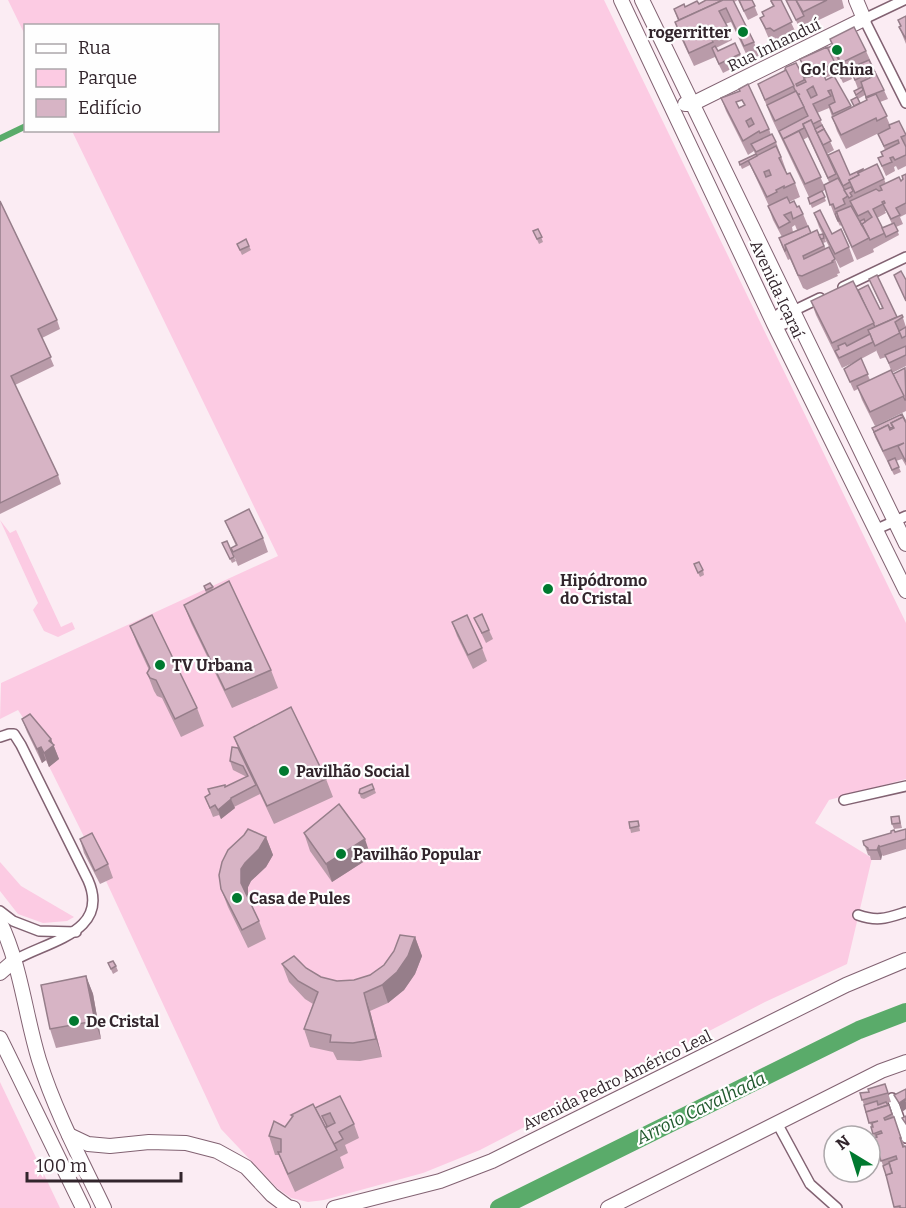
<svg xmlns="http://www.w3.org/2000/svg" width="906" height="1208" viewBox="0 0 906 1208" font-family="Bitter,serif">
<rect width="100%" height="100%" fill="#fbecf3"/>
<g fill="#fccbe3">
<path d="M8,0H604L906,623V779L829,800L815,823L872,858L847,964L765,1002L480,1150L423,1173L324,1200L308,1202L291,1198L277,1188L221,1129L106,881L31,730L18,710L0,719L1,683L278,556L72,131L218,130V26H26L25,35Z"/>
<path d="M0,520L10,533L16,530L61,627L72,622L75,629L58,637L44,631L33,610L38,603Z"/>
<path d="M0,862L21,886L74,917L67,921L43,923L18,914L0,891Z"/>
<path d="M0,1082L60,1208H0Z"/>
</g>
<path fill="#5aab6a" d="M25,123V130L0,142V135Z"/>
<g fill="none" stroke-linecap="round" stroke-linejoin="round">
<path stroke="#5aab6a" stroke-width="18" d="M499,1208L859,1030L906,1012"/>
<g stroke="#826272" stroke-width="12">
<g id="street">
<path d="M904,0L864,19L906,103"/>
<path d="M843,287L906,257"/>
<path d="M793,311C790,323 786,326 774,324L776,317L780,313L785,311H793L820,298"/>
<path d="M877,529L906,516"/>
<path d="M0,737L9,734H14L21,745L88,880C111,932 48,941 15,960"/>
<path d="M844,800L906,786"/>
<path d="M0,911L13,921L39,931L76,932"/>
<path d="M858,915C878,922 887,918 906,912"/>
<path d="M892,1098L906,1138"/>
<path d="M777,1123L810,1184L837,1208"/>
</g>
</g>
<g stroke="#826272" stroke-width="16">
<g id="secondary">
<path d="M621,0L774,324L906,591"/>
<path d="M642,0L906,544"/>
<path d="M685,104H692L864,19L856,0"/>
<path d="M0,922C21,966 25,1014 39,1060C55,1111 81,1160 104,1208"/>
<path d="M0,973L15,960"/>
<path d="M0,1038L83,1208"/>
<path d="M69,1135L88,1144L110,1146L149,1142L186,1143L217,1151L246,1167L272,1195L288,1207L293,1208"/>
<path d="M334,1208L440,1181L492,1161L846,985L906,960"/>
<path d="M608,1208L881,1071L906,1062"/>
</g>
</g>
<use href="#street" stroke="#fff" stroke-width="9"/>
<use href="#secondary" stroke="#fff" stroke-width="14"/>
</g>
<g fill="#b99ba9" fill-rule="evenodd">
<path d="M706,0H738L734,2L754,42L759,56L749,60L731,22L725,24L732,40L716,48L718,51L740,54L743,63L723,73L715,57L694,66L680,36L675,22L678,21L674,9L699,4Z"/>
<path d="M738,0H752L758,15L748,20Z"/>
<path d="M770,0H783L781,1L795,31L777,41L774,37L769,39L760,18L764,16L762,12L773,6Z"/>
<path d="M786,0H842L844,8L800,29Z"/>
<path d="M906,16V44L899,27L900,26L898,20Z"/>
<path d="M830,39L866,51L888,99L880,102L890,125L906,136V166L898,170L896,166L894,167L895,171L886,176L878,158L882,156L881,152L885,150L878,134L881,132L846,149L837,131L829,108L817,113L834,150L827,154L850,175L863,170L884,179L886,184L901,181L903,180L906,174V214L900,217L903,224L896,227L899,235L873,249L874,252L857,260L841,225L840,226L836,218L835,214L836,213L834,214L825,190L822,192L826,201L812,208L808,198L809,197L772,119L758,84L808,77L801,64L832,46ZM855,67L857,70L852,73L858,89L854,91L856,97L851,100L854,107L851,108V106L825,78L838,73L837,70L843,83L852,79L848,70ZM865,95L867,101L861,104L858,99ZM808,137L829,182L824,185L803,140ZM885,211H886L892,224L882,228L877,218L886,213Z"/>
<path d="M740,91L769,129L771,135L776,142L786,170L785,171L787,174L795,183L800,197L789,202L790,203L797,207L803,214L811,233L819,235L823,234L826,242L823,243L826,249L835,259L840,273L837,274L838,276L807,290L803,288L790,259L788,260L782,247L779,238L782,237L773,220L768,206H769L750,165L742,169L739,162L755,154L754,151L748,155L726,111L721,98ZM742,100L745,105L739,107L736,102ZM795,225L797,230L793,232L792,227Z"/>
<path d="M0,201L57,320L60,329L42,338L54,366L15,385L58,475L61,484L0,514Z"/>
<path d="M814,213L832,234L849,247L854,261L840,268L819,227Z"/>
<path d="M538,229L543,242L539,244L533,231Z"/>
<path d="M237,244L249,246L251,250L242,255Z"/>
<path d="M869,279L897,317L902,315L906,327V366L892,373L893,374L906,370V411L875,426L862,400L858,389L854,391L844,369L857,361L842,368L816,315L811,301L858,290L880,309L882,308ZM876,350L880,359L886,357L891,370L870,380L861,359L876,351Z"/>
<path d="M902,414L906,422V466L902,459L896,461L901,472L894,475L875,437L872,428Z"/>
<path d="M225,521L263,538L268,552L238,566L231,548L236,546Z"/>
<path d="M222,543L234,557L236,561L232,563Z"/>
<path d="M694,564L703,570L704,575L700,577Z"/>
<path d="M210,583L213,589L271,670L278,688L232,708L191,623L184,605L206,593L204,586Z"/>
<path d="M474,618L489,630L493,639L486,643Z"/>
<path d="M452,622L482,648L487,661L473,669L457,636Z"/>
<path d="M130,626L197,708L204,726L181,737L162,698L157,696L154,691L147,673L149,670L137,644Z"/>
<path d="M22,719L51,739L59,759L49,767L46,760L42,763L27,732Z"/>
<path d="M234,737L326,779L333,797L274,824L260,794L234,807L235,808L221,819L219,815L213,817L205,797L210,795L208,789L225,787L247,777L233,770L230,761L238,748Z"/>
<path d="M372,784L376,793L364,799L361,798L359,793Z"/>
<path d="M899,816L902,828L894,829L892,824Z"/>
<path d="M638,821L640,831L631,833L630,828Z"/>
<path d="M906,829V849L883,856L882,855L881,860H871L870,856L868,855L863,841Z"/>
<path d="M304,833L371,857L332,882L310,851Z"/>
<path d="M266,837L273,855L266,867L251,881L248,887V897L259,921L266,939L248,948L228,907L221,889Z"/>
<path d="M80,839L108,864L113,878L100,884L84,853Z"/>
<path d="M415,937L422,956L415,974L404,990L388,1003L370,1011L382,1057L360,1061L337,1060L333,1052L310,1047L304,1029L313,1004L305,999L289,982L282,964L306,968L321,977L337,981L354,980L370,975L384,965Z"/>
<path d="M108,963L116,966L118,971L113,974Z"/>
<path d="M86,976L93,994L101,1039L56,1048L50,1029Z"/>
<path d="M885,1084L891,1102L887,1103L888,1105H889L905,1147L906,1208H894L886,1175L874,1138H875L860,1093L869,1092Z"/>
<path d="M340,1096L354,1124L359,1138L345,1145L348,1153L340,1157L344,1168L295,1192L285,1170L279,1155H275L269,1136L285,1127L292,1118L291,1115L315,1108Z"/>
</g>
<g fill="#967e8a">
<path d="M51,739L59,759L49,767L44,753L49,741Z"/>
<path d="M41,747L46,760L42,763L37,749Z"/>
<path d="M231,799L235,808L221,819L218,810Z"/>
<path d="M266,837L273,855L266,867L251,881L248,887V901L241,883V869L245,863Z"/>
<path d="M365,839L371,857L332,882L326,864Z"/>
<path d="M879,845L882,855L881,860L877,850Z"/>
<path d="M415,937L422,956L415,974L404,990L388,1003L382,985Z"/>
<path d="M86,976L93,994L101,1039L95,1021Z"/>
<path d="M364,993L370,1011L382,1057L376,1039Z"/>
<path d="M905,1099L906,1102V1109L902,1112L899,1103Z"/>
</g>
<g fill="#d7b4c5" stroke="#967e8a" stroke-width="1.5" fill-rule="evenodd">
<path d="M706,0H723L679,20L674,9L684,4L685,7L697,1L699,4Z"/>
<path d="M723,0H733L754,42L744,46L726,8L719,11L727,26L710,34L713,42L689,53L675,22Z"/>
<path d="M739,0H752L755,6L744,11Z"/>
<path d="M772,0H781L792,22L774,31L770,28L766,29L760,18L764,16L762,12L774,6L771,1Z"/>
<path d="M786,0H796L804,16L796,20Z"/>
<path d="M796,0H827L803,12Z"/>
<path d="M906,16V39L899,27L901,26L898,20Z"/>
<path d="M854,27L866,51L841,63L830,39Z"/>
<path d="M735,43L740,54L719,64L712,48L715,46L718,51Z"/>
<path d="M832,46L840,63L835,65L827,48Z"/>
<path d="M827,47L835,63L821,70L820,66L816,68L818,71L821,70L826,80L834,76L851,106L833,114L829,105L835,102L831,90L828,91L831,96L813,104L821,120L813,124L811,120L803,124L804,128L783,139L779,131L808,116L798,95L800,94H798L796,92L785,69L786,67L796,63L804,78L813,76L809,67L805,69L800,59ZM804,78L806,82L797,86L796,84L804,80ZM813,86L817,95L811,98L807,90Z"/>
<path d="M869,60L884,90L866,97L861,82L874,76L872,72L855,80L852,73L857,70L855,66Z"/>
<path d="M846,66L850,74L841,78L837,70Z"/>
<path d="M786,70L794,86L765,100L758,84Z"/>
<path d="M748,84L769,129L760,133L759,131L743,141L721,98L740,91L739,89ZM742,100L745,105L739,108L736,102ZM751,118L754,124L749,127L746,121Z"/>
<path d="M862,87L863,90L856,95L854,91Z"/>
<path d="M796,91L804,107L775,121L767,105Z"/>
<path d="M876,94L887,116L877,121L876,118L841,135L832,117L867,100L866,98Z"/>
<path d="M857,97L860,103L854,106L851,100Z"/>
<path d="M811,120L836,174L828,178L803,124Z"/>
<path d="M899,121L906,135L901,137L906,147V155L895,160L893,157L890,158L892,162L882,166L878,158L883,156L881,152L899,143L898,140L884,146L878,134L890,128L889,125Z"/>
<path d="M822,125L824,129L817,133L815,129Z"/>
<path d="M824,129L831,141L823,145L817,133Z"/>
<path d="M799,131L821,177L805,184L783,139Z"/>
<path d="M772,134L776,142L756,152L751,144Z"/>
<path d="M776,146L781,157L779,158L787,174L790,173L795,183L784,188V186L776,190L777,192L767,197L748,160ZM769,170L771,175L766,177L764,172Z"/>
<path d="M839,150L850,175L863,169V170L858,173L859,175L849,180L850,182L843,186L828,155Z"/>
<path d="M756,154L757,156L740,165L739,162Z"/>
<path d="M877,164L884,179L855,193L849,180L859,175L858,173Z"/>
<path d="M906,174V203L896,208L900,215L891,219L883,204L885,203L884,201L882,202L883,204L873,209L885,233L870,240L862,224L872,217L868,211L858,216L850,201L876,189L879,191L882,190L880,186L899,177L901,181L903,179L902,176Z"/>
<path d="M838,178L848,196L843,199L845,204L835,209L833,204L830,205L824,185Z"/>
<path d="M851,187L853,191L850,193L852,196L849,198L844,190Z"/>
<path d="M822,191L825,197L810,204L808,198Z"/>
<path d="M787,197L790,203L794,201L797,207L799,206L803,214L793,219L791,212L784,215L790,222L779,228L768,206Z"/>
<path d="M0,201L57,320L38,329L51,357L11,376L58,475L0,503Z"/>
<path d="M851,206L869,238L852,247L836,212Z"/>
<path d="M820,210L832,234L841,229L849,247L835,254L814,213Z"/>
<path d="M837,213L839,221H838L835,214Z"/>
<path d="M864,219L865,222L862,224V226L860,221Z"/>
<path d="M894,223L898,231L886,237L882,228Z"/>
<path d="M808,226L811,233L785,245L786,250L785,251L779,238Z"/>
<path d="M538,229L542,237L537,239L533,231Z"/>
<path d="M817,230L824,246L803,256L804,259L829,247L835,259L832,261L833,262L802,276L798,275L785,245Z"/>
<path d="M823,234L824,238L821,239L819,235Z"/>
<path d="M246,239L249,246L240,250L237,244Z"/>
<path d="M901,271L906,280V301L894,275Z"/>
<path d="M877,275L897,317L875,327L858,290L868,285L880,309L883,308L869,279Z"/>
<path d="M853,281L874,323L832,343L811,301Z"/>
<path d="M902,315L903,317L895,322L900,333L875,346L868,330Z"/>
<path d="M906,327V336L902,338L899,331Z"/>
<path d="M870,334L873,342L839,358L835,351L839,349L838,346L845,343L847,346Z"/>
<path d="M906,346V355L889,363L885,355Z"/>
<path d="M861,358L868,374L850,382L844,369Z"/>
<path d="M905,368L906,400H905L893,374Z"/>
<path d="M891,370L904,396L870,412L857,386Z"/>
<path d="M902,414L905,420V421L903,417L891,423L893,427L890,428L888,425L874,432L876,435L872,428Z"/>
<path d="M903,417L906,423V462L898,446L904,443L883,451L874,432L888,425L890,430L894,428L891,423Z"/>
<path d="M895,458L899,467L892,470L888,461Z"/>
<path d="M249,509L263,538L233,552L231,548L237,545L225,521Z"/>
<path d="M227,541L234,557L230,559L222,543Z"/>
<path d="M699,562L703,570L698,573L694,564Z"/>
<path d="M229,581L271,670L225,690L184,605Z"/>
<path d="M210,583L213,587L206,590L204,586Z"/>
<path d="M482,614L489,630L482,633L474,618Z"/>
<path d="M152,615L197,708L175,719L156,680L150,678L147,673L150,668L130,626Z"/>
<path d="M467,615L482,648L468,655L452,622Z"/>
<path d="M291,707L326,779L267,806L234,737Z"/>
<path d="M30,714L51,739L49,741L54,745L44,753L41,747L37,749L22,719Z"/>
<path d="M232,747L238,748L256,785L231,798V799L218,810L215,805L210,808L205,797L210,794L208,789L225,785V787L248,776L243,766L230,761Z"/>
<path d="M372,784L374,789L362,794L359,793L360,789Z"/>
<path d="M339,804L365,839L326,864L304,833Z"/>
<path d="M899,816L900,823L892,824L891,817Z"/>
<path d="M638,821L639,826L630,828L629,822Z"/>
<path d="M248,829L266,837L259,849L245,863L241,869V883L259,921L242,930L221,889L219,875L222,862L228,850L244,835Z"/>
<path d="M906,829V839L879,847V845L877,850H868V848L864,845L863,841L891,833V831L894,830L895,832Z"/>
<path d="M92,833L108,864L95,871L80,839Z"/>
<path d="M400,935L415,937L408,956L397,972L382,985L364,993L376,1039L353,1043L330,1042L331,1035L304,1029L318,992L298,981L282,964L294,956L306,968L321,977L337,981L354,980L370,975L384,965L394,951Z"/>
<path d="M113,961L116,966L111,969L108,963Z"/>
<path d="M86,976L95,1021L50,1029L41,985Z"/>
<path d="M885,1084L888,1093L862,1100L860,1093L869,1092L868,1089Z"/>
<path d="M906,1089V1101L905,1099L899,1103L894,1095Z"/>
<path d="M340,1096L354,1124L339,1132L343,1139L334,1144L325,1128L335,1123L330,1113L322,1116L327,1126L325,1127L315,1108Z"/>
<path d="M877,1101L878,1105L886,1102L888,1105L866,1112L864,1105Z"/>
<path d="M313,1104L337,1150L288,1174L278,1152H281V1139L269,1136L274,1121L285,1127L293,1116L291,1115Z"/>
<path d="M889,1105L892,1114L884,1118L885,1120L894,1117L901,1138H900L903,1147L905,1146L906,1148V1208H900V1206L894,1207L886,1175L892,1173L889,1162L897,1159L896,1156L881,1161L874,1138L877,1137L876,1135L882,1133L881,1131L873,1134L871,1127H873L872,1123L878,1121L869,1123L866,1112Z"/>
<path d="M906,1116V1124L902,1118Z"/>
<path d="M889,1163L892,1173L886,1175L883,1166Z"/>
</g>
<g fill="#00792f" stroke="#fefefe" stroke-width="2">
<circle cx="743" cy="32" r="6"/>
<circle cx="837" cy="50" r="6"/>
<circle cx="548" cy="589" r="6"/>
<circle cx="160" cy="665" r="6"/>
<circle cx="284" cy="771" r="6"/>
<circle cx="341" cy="854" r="6"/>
<circle cx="237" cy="898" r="6"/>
<circle cx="74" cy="1021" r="6"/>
</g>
<g text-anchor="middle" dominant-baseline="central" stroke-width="4.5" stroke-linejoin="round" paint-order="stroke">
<g font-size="16" font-weight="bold" fill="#32252c" stroke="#fefefe" text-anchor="start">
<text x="731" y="32" text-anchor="end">rogerritter</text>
<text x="837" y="69" text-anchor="middle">Go! China</text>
<text x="560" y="580">Hipódromo<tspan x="560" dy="18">do Cristal</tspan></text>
<text x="172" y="665">TV Urbana</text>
<text x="296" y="771">Pavilhão Social</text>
<text x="353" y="854">Pavilhão Popular</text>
<text x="249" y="898">Casa de Pules</text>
<text x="86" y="1021">De Cristal</text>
</g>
<g font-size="16" fill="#32252c" stroke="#fefefe">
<text transform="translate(774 45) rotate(-26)">Rua Inhanduí</text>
<text transform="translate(777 289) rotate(65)">Avenida Icaraí</text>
<text transform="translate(617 1080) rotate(-26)">Avenida Pedro Américo Leal</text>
</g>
<g font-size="18" font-style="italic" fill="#1f582c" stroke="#fefefe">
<text transform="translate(701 1108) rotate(-26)">Arroio Cavalhada</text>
</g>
</g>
<rect x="24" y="24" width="195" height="108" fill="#fefefe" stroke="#aca7aa" stroke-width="1.5"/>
<rect x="36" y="44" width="30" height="9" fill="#ffffff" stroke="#aca7aa" stroke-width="1.5"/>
<text x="78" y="54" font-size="18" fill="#32252c">Rua</text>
<rect x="36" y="69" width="30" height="18" fill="#fccbe3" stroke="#aca7aa" stroke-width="1.5"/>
<text x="78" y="84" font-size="18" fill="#32252c">Parque</text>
<rect x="36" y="99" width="30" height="18" fill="#d7b4c5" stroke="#aca7aa" stroke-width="1.5"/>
<text x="78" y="114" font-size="18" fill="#32252c">Edifício</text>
<g transform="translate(852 1154) rotate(322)"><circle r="28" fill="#fefefe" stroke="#aca7aa" stroke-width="1.5"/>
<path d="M0-4.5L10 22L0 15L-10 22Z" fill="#00792f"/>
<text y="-9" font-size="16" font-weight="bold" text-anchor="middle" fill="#32252c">N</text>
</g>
<path d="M27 1172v9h154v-9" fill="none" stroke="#32252c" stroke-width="3"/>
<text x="36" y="1172" font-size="18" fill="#32252c" stroke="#fefefe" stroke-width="4.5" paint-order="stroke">100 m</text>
</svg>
